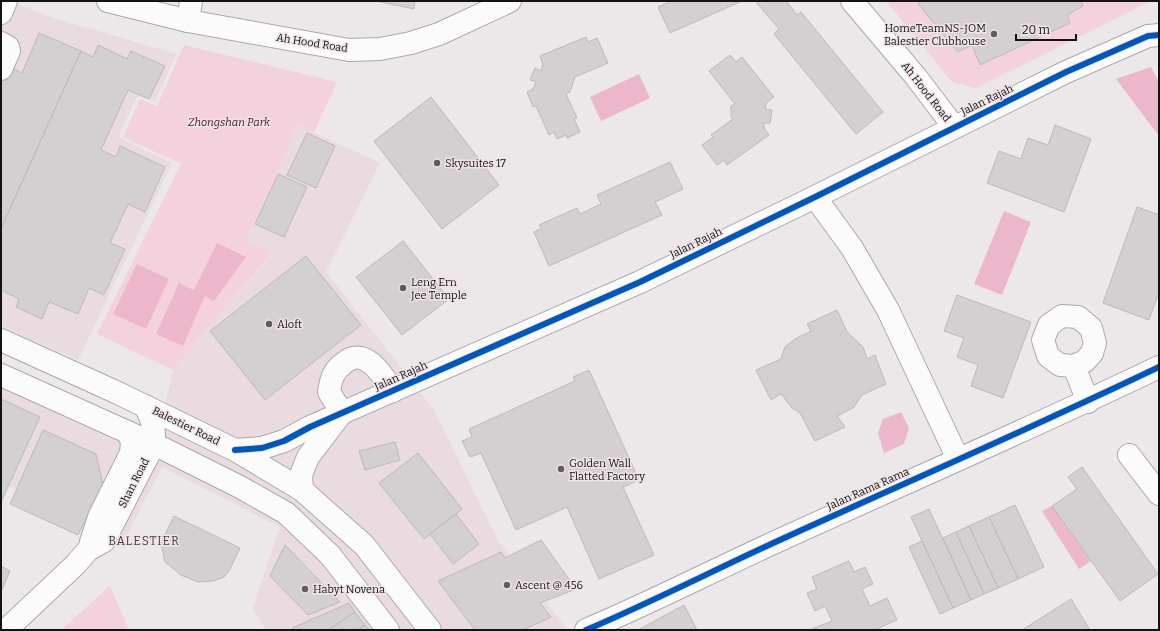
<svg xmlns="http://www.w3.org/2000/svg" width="1160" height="631" viewBox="0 0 1160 631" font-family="Bitter,serif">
<rect width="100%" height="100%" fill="#ece7e9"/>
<g fill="#e9dbe0">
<path d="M1,1H9L54,18L176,54L155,102L138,95L118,137L172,163L78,360L1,326Z"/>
<path d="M298,125L380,163L326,272L434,410L499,542L568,630H266L252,609L280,527L162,467L126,537L1,483V388L153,458L173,370L272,254L246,241Z"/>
</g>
<g fill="#f3d2dd">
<path d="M886,1H1151L976,88L952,82Z"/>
<path d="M184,45L337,82L314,132L298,125L246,241L272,253L173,370L97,334L181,164L123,137L140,99L157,106Z"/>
<path d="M110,586L129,630H61Z"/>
</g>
<g fill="#edb7cb">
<path d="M1151,67L1159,82V136L1116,79Z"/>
<path d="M639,74L650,98L601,121L590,97Z"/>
<path d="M1004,211L1031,222L1002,295L974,284Z"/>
<path d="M217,243L246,257L214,301L205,296L183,346L156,334L179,283L194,290Z"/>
<path d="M137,264L169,279L146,329L113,314Z"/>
<path d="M901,412L909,428L904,444L884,453L878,433L883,419Z"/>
<path d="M1052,506L1091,561L1079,569L1042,511Z"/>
</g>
<g fill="#d4d0d1" stroke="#bdb9ba">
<path d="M376,1H415L414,9Z"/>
<path d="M671,1H742L670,33L658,7Z"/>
<path d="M755,1H786L797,15L801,12L883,112L856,134L774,34L779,29Z"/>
<path d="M921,1H1081L1083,6L1067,15L1070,23L980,65L972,45L958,52L918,4Z"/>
<path d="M39,33L81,51L1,229V77L6,65L22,73Z"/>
<path d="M586,37L588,42L597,38L608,63L575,77L570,92L566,94L577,118L574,119L580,132L567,138L566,135L557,139L554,132L549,135L536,106L533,107L527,92L533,89L536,82L530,80L535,68L541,71L543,64L540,56Z"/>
<path d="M98,45L127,59L131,51L165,66L149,99L128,90L101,150L116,157L120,146L165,167L145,212L128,204L110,243L125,249L104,295L89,288L78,314L49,302L42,319L16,307L19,299L1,290V229L81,51L93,57Z"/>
<path d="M730,55L736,62L742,57L774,97L766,103L765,109L772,110L770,123H764V128L769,135L727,165L724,160L717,165L702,145L713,137L711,135L733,119L731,117V106L735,104L709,71Z"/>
<path d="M431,97L499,185L442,229L374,141Z"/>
<path d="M1055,125L1091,139L1064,212L987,183L999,151L1021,159L1028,138L1048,145Z"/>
<path d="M307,133L335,146L316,188L287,175Z"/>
<path d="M670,162L683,189L655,202L662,215L549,266L534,232L542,228L539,225L577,208L580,214L601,204L597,195Z"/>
<path d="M278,174L307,187L284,237L255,224Z"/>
<path d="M1137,207L1159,215V292L1149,320L1103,303Z"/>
<path d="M403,241L449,299L402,335L356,277Z"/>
<path d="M306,256L361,325L265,400L210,331Z"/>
<path d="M957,295L1031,322L1003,398L971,386L978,365L957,357L964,338L944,331Z"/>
<path d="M837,310L847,332L863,347L867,359L875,355L886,384L862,395L853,408L837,416L845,427L815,441L800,413L792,408L781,394L771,400L756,370L781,359L785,347L795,339L811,331L807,324Z"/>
<path d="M589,370L639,480L623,487L654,555L599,579L567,507L516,530L481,453L470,457L462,441L472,437L469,429L575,381L573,377Z"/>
<path d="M1,399L40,417L1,502Z"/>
<path d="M43,430L96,454L103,485L78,535L10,504Z"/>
<path d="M395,442L400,460L365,470L359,451Z"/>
<path d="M418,453L462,509L424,539L379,483Z"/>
<path d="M1082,467L1158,574L1120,601L1052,506L1077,489L1068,477Z"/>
<path d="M1015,505L1044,567L1018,579L989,517Z"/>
<path d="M929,509L971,600L953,608L911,517Z"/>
<path d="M456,514L479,544L453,564L430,534Z"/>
<path d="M174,516L240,548L230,569L224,577L213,581L198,582L181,575L165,562L161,543Z"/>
<path d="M989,517L1018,579L998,588L969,526Z"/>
<path d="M969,526L998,588L984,594L956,532Z"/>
<path d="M956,532L984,594L971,600L943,538Z"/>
<path d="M541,540L576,589L540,603L551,617L523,630H475L438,581L501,552L505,558Z"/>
<path d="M922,541L953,608L940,614L909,547Z"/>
<path d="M285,545L340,602L308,615L270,576Z"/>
<path d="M849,561L854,572L865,567L873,584L862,589L870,606L887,598L897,620L874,630H813L812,629L832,621L825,606L815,611L807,593L817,589L812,577Z"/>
<path d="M1,566L10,571L1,592Z"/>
<path d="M1071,599L1090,630H1022Z"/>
<path d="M349,603L355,612L328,630H293L292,628Z"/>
<path d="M684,605L697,630H638Z"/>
<path d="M355,612L365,625L358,630H328Z"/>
<path d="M365,625L370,630H358Z"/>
</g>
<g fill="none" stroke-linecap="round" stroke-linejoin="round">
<g stroke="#aca8a9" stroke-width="24">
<g id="minor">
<path d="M108,1L188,21L349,50L380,49L411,43L439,34L510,1"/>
<path d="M852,1L916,77L954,127"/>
<path d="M1,13L6,1"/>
<path d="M188,21L191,1"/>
<path d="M1,43L8,47L9,51L1,69"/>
<path d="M815,197L852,248L888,310L958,459"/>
<path d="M1062,316L1078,317L1091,328L1095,343L1092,353L1085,361L1074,366L1060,365L1048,356L1043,340L1049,325Z"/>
<path d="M1074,366L1088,402"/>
<path d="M342,413L329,392C331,379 333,371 344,363C365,345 383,376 393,391"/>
<path d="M235,450L262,448L284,441L310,427L640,282L815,197L1066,72L1148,36L1159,35"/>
<path d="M1129,455L1159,494"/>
<path d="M302,490L301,475L308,457L340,415"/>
<path d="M91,542L99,517L131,453L132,442L128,432"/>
<path d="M6,630L75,565L88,550L104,541L154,444C155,429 152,419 145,406"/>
<path d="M586,630C652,602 716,569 782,539C907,482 1034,427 1159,367"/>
</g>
</g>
<g stroke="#aca8a9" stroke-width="24">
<g id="major">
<path d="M1,340L118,393L235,450L302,490L364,545L430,630"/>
<path d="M1,375L154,444L240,487L286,513L330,555L388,630"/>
</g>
</g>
<use href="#minor" stroke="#fcfbfc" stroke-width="22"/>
<use href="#major" stroke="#fcfbfc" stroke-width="22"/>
<g stroke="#efe4e8" stroke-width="8">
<g id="cycleway">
<path d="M235,450L262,448L284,441L310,427L640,282L815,197L1066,72L1148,36L1159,35"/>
<path d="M586,630C652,602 716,569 782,539C907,482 1034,427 1159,367"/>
</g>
</g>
<use href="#cycleway" stroke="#0057b8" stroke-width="6"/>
</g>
<g fill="#605d5e" stroke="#efe4e8" stroke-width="1.5">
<circle cx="994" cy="34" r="4"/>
<circle cx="437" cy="163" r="4"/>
<circle cx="403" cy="288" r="4"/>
<circle cx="269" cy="324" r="4"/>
<circle cx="561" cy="469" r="4"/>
<circle cx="507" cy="585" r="4"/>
<circle cx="305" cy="589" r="4"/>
</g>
<g text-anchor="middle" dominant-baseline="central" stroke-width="3" stroke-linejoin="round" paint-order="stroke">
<g font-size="11" fill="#151213" stroke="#efe4e8" text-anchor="start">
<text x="986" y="28" text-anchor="end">HomeTeamNS-JOM<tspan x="986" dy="13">Balestier Clubhouse</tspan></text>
<text x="445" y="163">Skysuites 17</text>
<text x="411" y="282">Leng Ern<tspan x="411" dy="13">Jee Temple</tspan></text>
<text x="277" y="324">Aloft</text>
<text x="569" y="463">Golden Wall<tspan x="569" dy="13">Flatted Factory</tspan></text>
<text x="515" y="585">Ascent @ 456</text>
<text x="313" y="589">Habyt Novena</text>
</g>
<g font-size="11" fill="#151213" stroke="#efe4e8">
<text transform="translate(312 43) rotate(9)">Ah Hood Road</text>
<text transform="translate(926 92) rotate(52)">Ah Hood Road</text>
<text transform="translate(987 100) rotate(-26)">Jalan Rajah</text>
<text transform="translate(696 243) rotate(-26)">Jalan Rajah</text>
<text transform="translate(401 376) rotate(-24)">Jalan Rajah</text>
<text transform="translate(186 426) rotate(26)">Balestier Road</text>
<text transform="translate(134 483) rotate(-63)">Shan Road</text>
<text transform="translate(868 489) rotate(-24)">Jalan Rama Rama</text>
</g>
<g font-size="11" font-style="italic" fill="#4d0a2b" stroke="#efe4e8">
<text x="229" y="122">Zhongshan Park</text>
</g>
<g font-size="12" letter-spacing="1" fill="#483f42" stroke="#efe4e8">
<text x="144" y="541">BALESTIER</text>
</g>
</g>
<rect width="1160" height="631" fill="none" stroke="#151213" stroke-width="4"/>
<path d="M1016 34v6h60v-6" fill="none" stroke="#151213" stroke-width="2"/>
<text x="1022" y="34" font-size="12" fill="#151213" stroke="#efe4e8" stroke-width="3" paint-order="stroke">20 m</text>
</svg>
